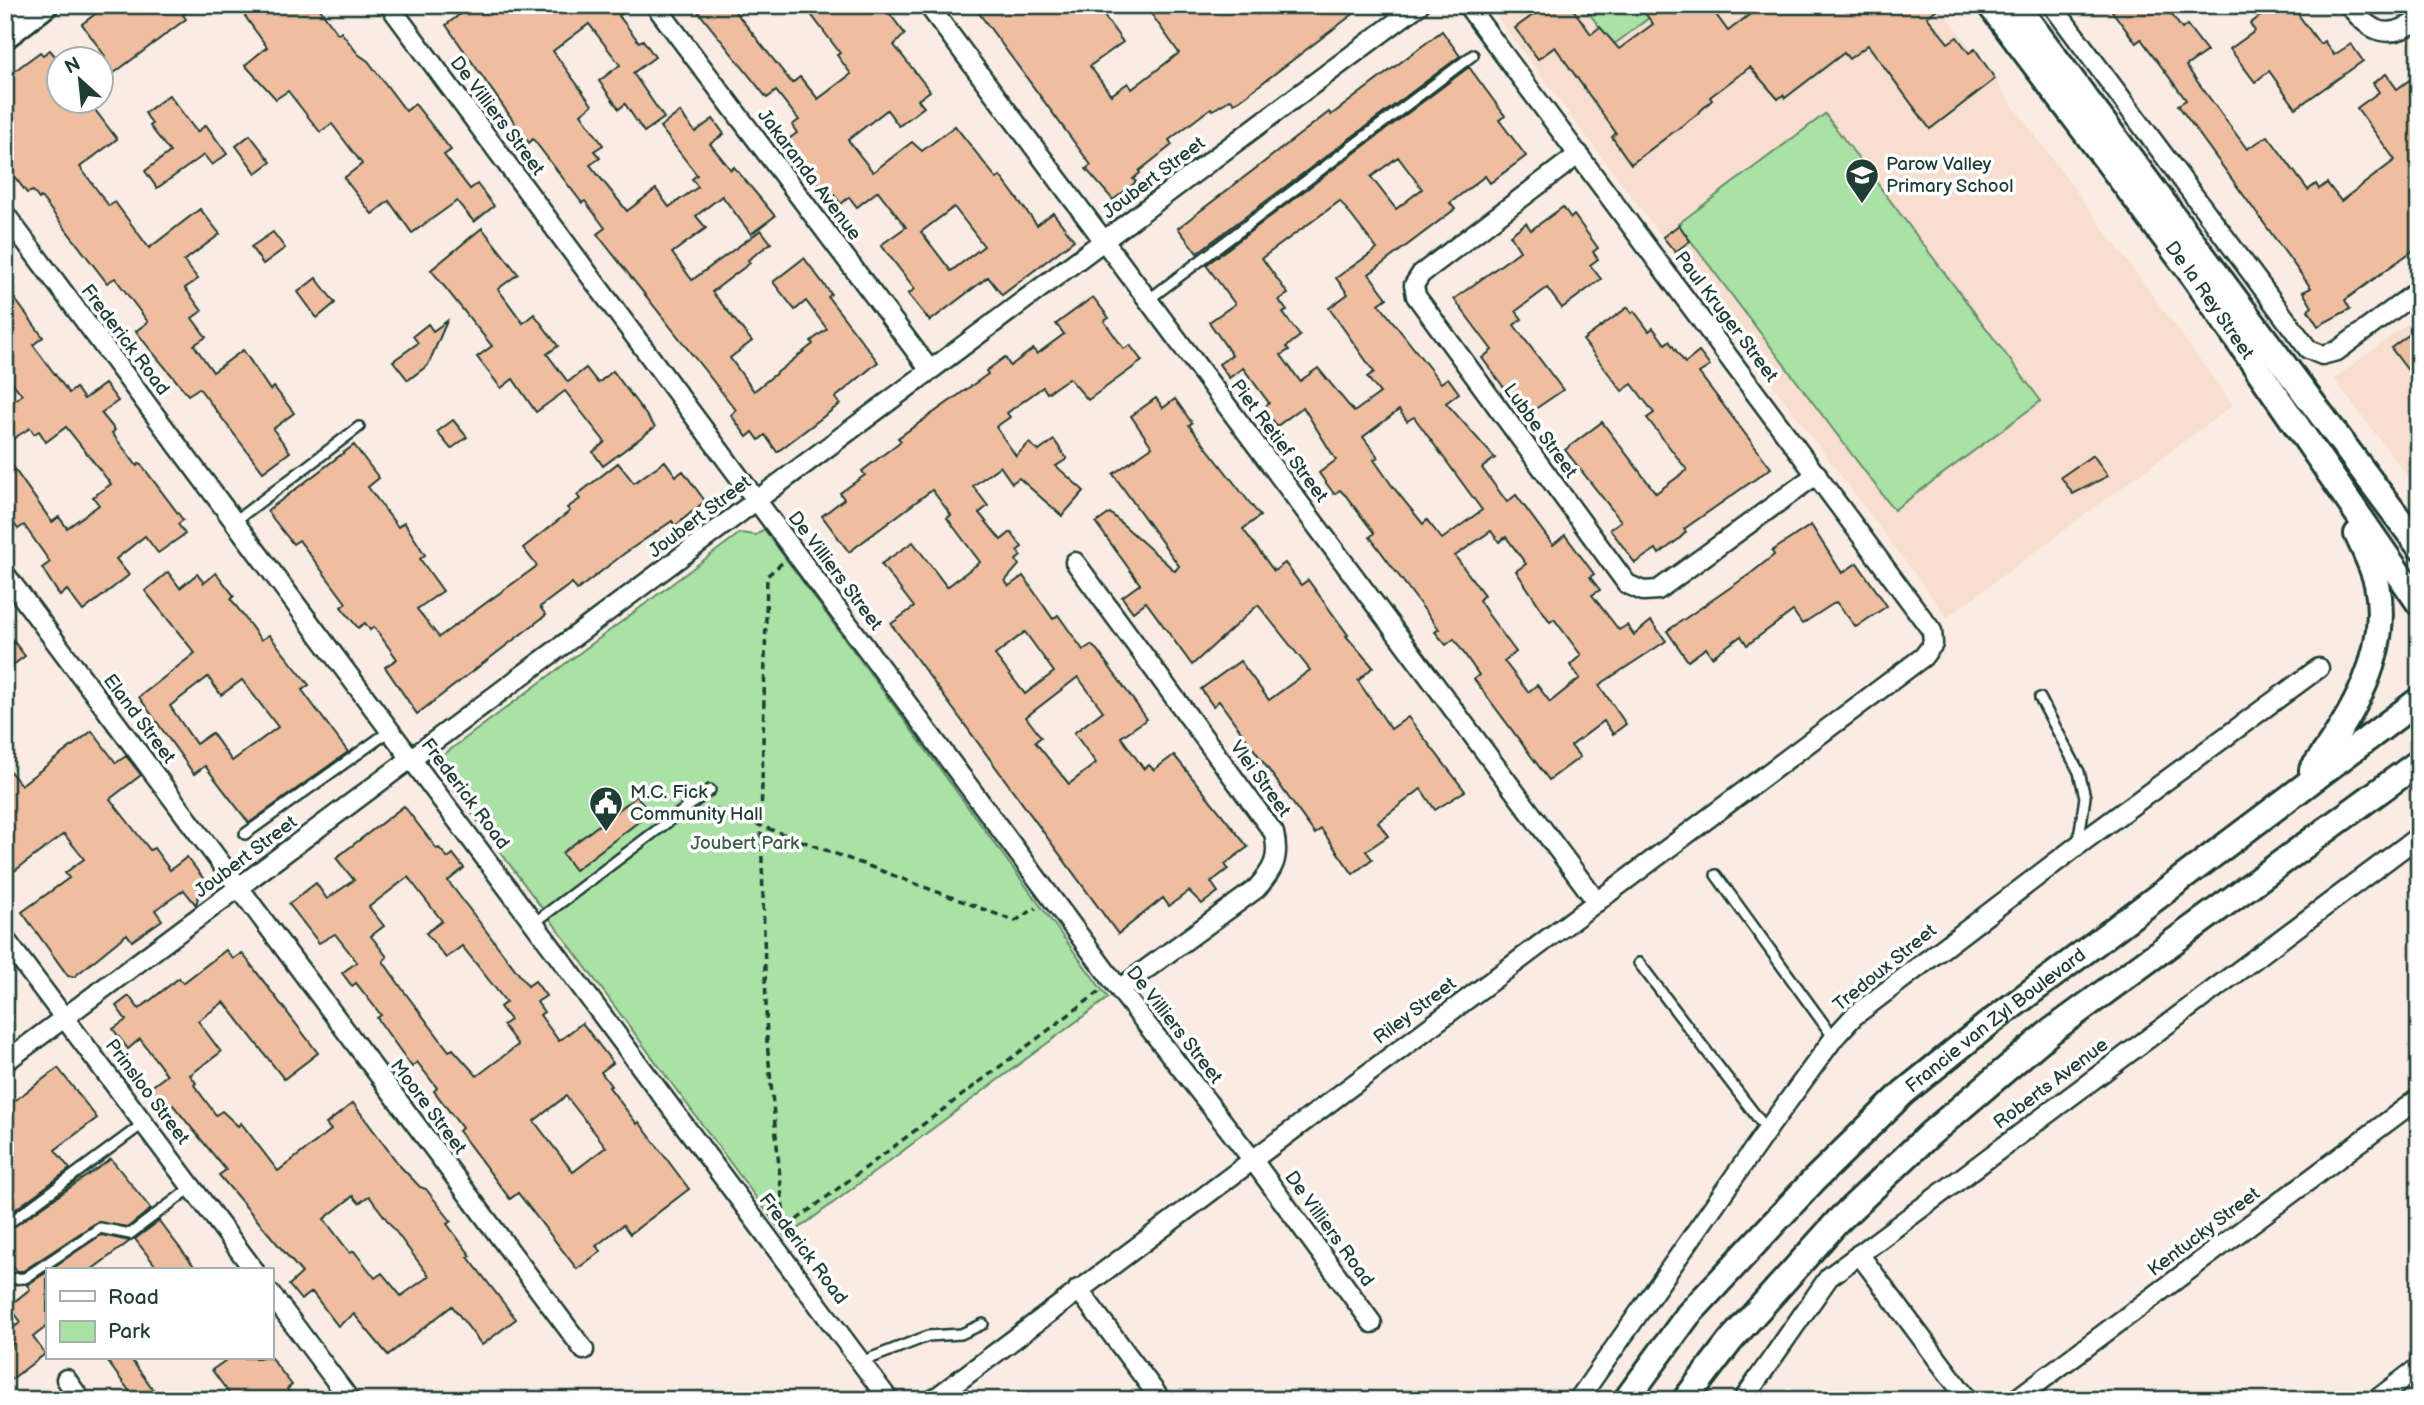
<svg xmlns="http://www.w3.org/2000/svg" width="2424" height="1405" viewBox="0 0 2424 1405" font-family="'Balsamiq Sans',sans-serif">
<rect width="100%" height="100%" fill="#faece2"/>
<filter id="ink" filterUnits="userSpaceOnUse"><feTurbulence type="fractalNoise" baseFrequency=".0143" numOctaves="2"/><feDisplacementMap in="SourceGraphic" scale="14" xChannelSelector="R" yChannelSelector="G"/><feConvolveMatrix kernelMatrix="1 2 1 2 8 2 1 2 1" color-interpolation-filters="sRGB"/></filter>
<g filter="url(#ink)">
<g fill="#f7dece">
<path d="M1488,5H1939L2233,405L1947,617Z"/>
<path d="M2419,315V491L2334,379Z"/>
</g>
<g fill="#aae1a4" stroke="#648f6c" stroke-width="2">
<path d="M1583,5H1639L1650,17L1613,45Z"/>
<path d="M1825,114L2041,401L1894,510L1678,224Z"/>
<path d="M764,529L1108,998L786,1238L439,769L443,755L740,533L756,535Z"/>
</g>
<g fill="#efbea0" stroke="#1f3d34" stroke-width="2" fill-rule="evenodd">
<path d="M107,5H195L183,15L186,19L102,82V58L105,56L82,24Z"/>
<path d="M237,5H317L338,34L341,32L358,54L368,61L406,111L415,104L451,150L444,155L470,189L477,184L494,206L474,222L457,201L412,233L389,201L372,214L344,178L362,164L332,124L320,132L288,91L276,99L245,65L267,47Z"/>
<path d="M472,5H634L619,16L639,42L643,40L655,57L633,73L664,118L644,132L625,104L619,109L599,81L620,65L589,24L553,51L592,105L581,114L603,145L594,151L600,158L590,165L627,211L656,189L669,207L698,187L692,179L697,175L660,127L680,112L695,132L713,119L724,134L710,144L731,170L734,167L775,216L751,234L722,196L696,216L706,228L672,253L692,280L761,230L771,243L748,260L750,263L712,292L752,341L730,358L754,391L813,344L811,341L827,329L806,301L795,310L773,282L804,258L831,294L828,297L878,362L835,398L840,404L777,452L765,435L759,440L753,432L747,437L731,415L736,410L732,405L597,234L605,228L585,201L582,203L533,139L529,143L446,25Z"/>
<path d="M693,5H730L792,83L800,77L818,99L851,74L837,55L840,53L804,5H883L905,34L894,45L930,91L918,100L924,107L899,126L887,110L848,140L873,172L912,142L922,151L955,126L997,179L1000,176L1037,225L1053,213L1074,240L1002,295L988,277L930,321L908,294L915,289L881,245L906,227L878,191L857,207L849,197L841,204L825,183L820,186L787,140L797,133L792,125L799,120L776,91L767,98ZM954,207L984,246L951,271L921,232Z"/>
<path d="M973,5H1096L1123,42L1090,66L1111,95L1128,83L1132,89L1179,53L1145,5H1250L1257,14L1269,5H1365L1240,100L1234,103L1231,99L1213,110L1211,108L1169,140L1172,145L1139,171L1140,173L1133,179L1136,182L1113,200L1086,169L1091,165Z"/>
<path d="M1547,5H1570L1591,34L1600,27L1619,49L1653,24L1639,5H1709L1728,31L1762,5H1942L1927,17L1948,43L1957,37L1969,53L1975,49L1995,79L1930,129L1868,45L1849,59L1844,53L1785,98L1783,95L1778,99L1750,67L1710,97L1712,100L1696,115L1631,164L1612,137L1616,133L1555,47L1538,59L1515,28Z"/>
<path d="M2121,5H2165L2182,29L2187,25L2207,51L2186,66L2247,149L2268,136L2308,190L2316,184L2319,189L2327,183L2341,201L2395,160L2357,108L2379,92L2373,83L2386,74L2397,89L2419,73V246L2345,300L2350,309L2318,326L2308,310L2312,307L2303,292L2311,288L2178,105L2186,100L2141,39L2136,43L2112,11Z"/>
<path d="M2274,5H2291L2320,44L2324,41L2334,55L2351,44L2363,61L2296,108L2269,71L2255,82L2230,49L2255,31L2250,24Z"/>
<path d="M1442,31L1460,56L1197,253L1178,228L1329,112L1331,115Z"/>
<path d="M50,50L60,62V102H89L117,139L80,167L109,206L115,202L149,248L200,209L220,234L184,261L198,279L185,288L202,311L192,318L206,337L194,345L213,372L243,350L270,390L274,387L294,413L273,429L290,452L263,472L199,388L188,395L149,348L136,331L148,322L115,278L107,283L41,197L39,199L33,191L27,193L5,164V78L40,52L43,55Z"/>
<path d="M1469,67L1505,116L1499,120L1526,156L1490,183L1485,176L1450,203L1455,209L1369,274L1387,298L1379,304L1441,383L1448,378L1459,393L1446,403L1495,458L1482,468L1507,502L1516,495L1553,545L1565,535L1594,574L1590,577L1600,590L1592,595L1619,630L1627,625L1634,635L1651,621L1666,641L1599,685L1626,724L1613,734L1604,721L1571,746L1580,757L1549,780L1474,679L1479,675L1454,639L1446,645L1435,632L1439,629L1426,612L1370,537L1374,533L1346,496L1340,490L1334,494L1319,473L1336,460L1303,407L1277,426L1264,408L1269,403L1243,368L1229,378L1219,364L1232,355L1209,322L1235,304L1206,265ZM1398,157L1422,189L1396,209L1371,177ZM1340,201L1377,249L1336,278L1348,294L1329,308L1374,372L1367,377L1380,393L1354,412L1318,368L1300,381L1281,355L1289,350L1286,347L1300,336L1283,313L1287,311L1279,300L1288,294L1262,258ZM1399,410L1407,421L1414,417L1482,510L1442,539L1427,520L1423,524L1393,487L1374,460L1378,457L1363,437ZM1491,531L1499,542L1506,537L1526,564L1516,571L1550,622L1554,619L1581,655L1570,665L1580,678L1550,702L1537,685L1528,692L1504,661L1516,652L1488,614L1479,600L1484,595L1455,556Z"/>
<path d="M169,95L197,132L206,125L227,154L212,165L204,155L157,188L145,171L170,152L150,126L152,124L145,113Z"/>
<path d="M250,135L271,162L256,173L236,146Z"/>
<path d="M1563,207L1571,218L1574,215L1598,248L1593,252L1598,259L1590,265L1601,279L1562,308L1547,288L1516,311L1522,319L1514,325L1563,390L1525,416L1482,358L1492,350L1454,299L1520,251L1510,235L1526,223L1531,230Z"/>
<path d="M1679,225L1690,241L1675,252L1663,237Z"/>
<path d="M482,228L518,274L498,289L523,323L534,314L558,346L547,354L568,382L586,368L598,383L613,371L655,427L603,466L593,452L605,442L565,391L536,412L513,379L501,388L477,357L492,346L431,270Z"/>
<path d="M273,232L285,248L263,264L251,247Z"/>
<path d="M316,278L335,303L317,318L298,292Z"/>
<path d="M1093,297L1109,318L1104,321L1124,349L1130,345L1142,361L1088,400L1069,378L1047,393L1043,387L1007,413L1010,417L996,427L1016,456L1029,443L1039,451L1054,440L1067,459L1056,466L1084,491L1062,516L1019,478L1012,483L1000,466L973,486L988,506L979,513L1001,540L1011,532L1022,547L1017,551L1021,556L1016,560L1019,565L1005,581L1009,586L1023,576L1053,619L1058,615L1083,650L1091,645L1097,650L1147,719L1121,737L1144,769L1149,765L1154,770L1174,755L1248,847L1225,864L1228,869L1211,882L1218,892L1202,904L1189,891L1169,906L1163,898L1118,934L891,624L914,607L881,564L913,542L947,587L980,562L947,518L951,515L932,490L849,552L822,516L844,499L840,493L865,475L862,471L901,441L898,438L988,374L986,371L1005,357L1010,366L1033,349L1037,354L1064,334L1056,324ZM1025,632L1054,672L1025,694L995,655ZM1078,677L1103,711L1074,733L1096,763L1069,784L1035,742L1041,737L1026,717Z"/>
<path d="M15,299L43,337L33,345L69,393L76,388L84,399L105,384L118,401L101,413L115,430L112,433L137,466L140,463L183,520L178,524L185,534L158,553L145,536L116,559L129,575L83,611L67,590L60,596L42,568L50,562L24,525L18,529L5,512V456L52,522L59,517L67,528L99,505L93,497L111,484L66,427L46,442L39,431L34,434L30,428L5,444V407L22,395L5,373V306Z"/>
<path d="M1628,307L1632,313L1634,311L1649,331L1653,328L1665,344L1669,341L1685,363L1699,352L1710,366L1699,373L1771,468L1684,529L1686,532L1679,539L1659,554L1656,549L1635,563L1610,529L1621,521L1565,450L1602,422L1656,493L1687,470L1647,418L1654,413L1632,384L1622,391L1583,340Z"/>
<path d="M447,321L428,365L408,380L393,361L418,343L413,336L428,324L433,331Z"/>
<path d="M2419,327V385L2391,348Z"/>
<path d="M1156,398L1163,408L1175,399L1192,423L1189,425L1260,516L1243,529L1274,571L1285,563L1301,585L1308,580L1348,635L1346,636L1373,667L1358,681L1391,729L1408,717L1465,791L1435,810L1421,789L1378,822L1388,836L1366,851L1372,859L1353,874L1321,829L1315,834L1219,701L1213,706L1201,689L1240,661L1269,700L1310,670L1258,605L1192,665L1146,602L1133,612L1122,597L1140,584L1096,523L1110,513L1175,571L1179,566L1113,474L1152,447L1131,416Z"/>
<path d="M453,420L467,437L451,449L437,432Z"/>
<path d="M354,445L379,478L368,487L398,527L404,522L425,555L420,559L443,591L417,609L439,637L537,566L523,548L570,511L567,508L580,499L577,495L618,463L634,483L665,461L676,476L683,471L705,501L675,526L672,521L625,553L577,590L572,583L540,607L546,615L417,714L385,667L397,659L374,627L370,630L365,623L358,628L341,607L346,603L299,540L293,544L267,511Z"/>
<path d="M2093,455L2108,476L2073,494L2061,477Z"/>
<path d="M1811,525L1842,573L1857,563L1887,606L1856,627L1836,602L1802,624L1793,611L1747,645L1741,636L1712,657L1706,648L1688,661L1667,631L1750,574L1774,555L1772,551Z"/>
<path d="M168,572L180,588L197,574L204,583L216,573L234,596L231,599L261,640L269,635L309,685L302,690L348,752L249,823L205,766L194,774L139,697L195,653L145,591ZM208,677L221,695L242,680L278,727L232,761L212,733L196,744L170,706Z"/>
<path d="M5,630L25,656L5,671Z"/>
<path d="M92,731L116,763L126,756L141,775L110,799L150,850L154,848L170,870L187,857L203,878L196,905L184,890L155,910L162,920L132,941L127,934L74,977L68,976L22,912L69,878L65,873L84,859L64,834L5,878V765L21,785Z"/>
<path d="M637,796L650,813L575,870L562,853Z"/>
<path d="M404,806L437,849L439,848L448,858L453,854L464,868L448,881L528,986L535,981L546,996L537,1002L544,1012L540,1015L559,1041L582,1023L613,1063L601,1072L611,1086L609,1087L637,1124L639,1122L689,1189L630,1234L623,1225L596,1246L601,1251L577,1269L518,1193L510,1199L459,1131L462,1128L434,1091L437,1088L417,1062L412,1067L377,1018L381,1015L356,983L352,986L342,973L357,962L335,934L319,943L289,904L316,883L327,899L354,880L336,858ZM408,877L442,921L426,933L446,958L462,946L506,1002L500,1007L510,1020L503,1025L518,1045L477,1076L453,1049L449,1051L403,990L383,961L387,957L371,936L384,926L369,907ZM566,1096L606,1147L573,1172L534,1121Z"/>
<path d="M226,950L233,959L242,953L318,1053L284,1079L224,1002L198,1021L221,1052L190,1075L196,1083L194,1085L216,1115L222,1111L238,1126L241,1123L278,1171L331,1130L326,1124L353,1103L400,1166L420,1187L426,1189L451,1221L447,1224L471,1256L468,1257L516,1319L482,1345L452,1306L388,1355L354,1314L338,1326L312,1292L301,1300L289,1285L302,1273L219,1175L226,1170L173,1105L162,1113L146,1091L167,1075L140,1039L128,1049L113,1029L126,1020L116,1006L129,996L139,1009L179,978L183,983ZM353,1196L359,1203L369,1196L429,1276L401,1296L382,1273L375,1278L354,1251L350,1253L324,1219Z"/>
<path d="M58,1068L97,1118L55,1150L70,1169L5,1217V1108Z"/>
<path d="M111,1159L151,1209L128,1227L97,1222L23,1271H17L5,1257V1233Z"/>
<path d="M159,1221L197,1270H159L135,1239Z"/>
<path d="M101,1235L130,1241L91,1270H49Z"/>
<path d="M47,1272V1326L33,1337L45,1354L5,1384V1350L13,1344L5,1334L21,1322L9,1306L30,1289L27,1285Z"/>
<path d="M105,1358H130L161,1400H136Z"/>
<path d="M229,1358H271L292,1385L287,1389L295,1400H234L212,1370Z"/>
</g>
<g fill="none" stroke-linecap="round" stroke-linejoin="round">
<g stroke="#1f3d34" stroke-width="14">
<g id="lane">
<path d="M5,296L6,297"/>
<path d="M1148,300L1473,55"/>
<path d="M235,521L359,427"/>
<path d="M2040,698L2079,772L2085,797L2078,844"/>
<path d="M245,834L391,730"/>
<path d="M1716,875L1834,1038"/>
<path d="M534,923L710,790"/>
<path d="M1639,963L1767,1130"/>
<path d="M5,1226L144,1123"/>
<path d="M5,1279L25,1278L100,1228L130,1234L192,1187"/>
<path d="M861,1362L928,1336L961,1334L983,1324"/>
</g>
</g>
<g stroke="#1f3d34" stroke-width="23">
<g id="street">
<path d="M389,5L1119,989L1252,1159L1372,1323"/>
<path d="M655,5L930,370"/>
<path d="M928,5L1597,902"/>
<path d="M2052,5L2308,349L2322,355L2337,351L2419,290"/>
<path d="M2349,5C2369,32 2389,42 2419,19"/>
<path d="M1579,154L1421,274L1414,285L1416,296L1627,584L1643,591L1658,590L1817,474"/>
<path d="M5,214L889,1400"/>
<path d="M1075,562L1274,833C1280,859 1273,870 1256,889L1119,989"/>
<path d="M5,574L584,1350"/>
<path d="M5,939L254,1270"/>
<path d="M5,1062L1419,5"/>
<path d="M1859,1254L1968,1400"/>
<path d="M1078,1289L1161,1400"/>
<path d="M271,1294L350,1400"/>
<path d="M66,1379L81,1400"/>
<path d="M933,1400L1923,657L1933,644L1932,631L1467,5"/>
<path d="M1578,1400L1767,1130L1834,1038L1854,1016L2077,846L2319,668"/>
<path d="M1743,1400L1829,1277L2419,836"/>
<path d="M2015,1400L2419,1098"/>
<path d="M2376,1400L2419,1367"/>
</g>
</g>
<g stroke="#1f3d34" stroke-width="30">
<g id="secondary">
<path id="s1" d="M1990,5L2192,274L2419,603"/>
<path d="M2016,5L2419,546"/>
<path d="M5,36L45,5"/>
<path d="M2312,770C2352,717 2391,653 2377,584C2373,567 2364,549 2357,534"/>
<path id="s2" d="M1626,1400L1688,1315L1813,1181L1903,1093L1987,1025L2419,700"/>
<path d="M1685,1400L1731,1340L1838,1221L1930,1134L2050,1032L2419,762"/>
</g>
</g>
<g stroke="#1f3d34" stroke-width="3.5" stroke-dasharray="7 5" stroke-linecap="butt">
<path d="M782,563L767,576L761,824L767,1042L785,1229"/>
<path d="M711,807L1015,921L1036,908"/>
<path d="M787,1227L1099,992"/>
</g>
<use href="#lane" stroke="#fff" stroke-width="9"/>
<use href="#street" stroke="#fff" stroke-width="18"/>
<use href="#secondary" stroke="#fff" stroke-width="24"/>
</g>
</g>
<defs>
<g id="school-pin" transform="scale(1.75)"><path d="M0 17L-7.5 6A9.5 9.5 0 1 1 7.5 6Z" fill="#1f3d34" stroke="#fff"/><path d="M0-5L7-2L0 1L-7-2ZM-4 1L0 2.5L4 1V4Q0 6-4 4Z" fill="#fff"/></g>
<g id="civic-pin" transform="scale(1.75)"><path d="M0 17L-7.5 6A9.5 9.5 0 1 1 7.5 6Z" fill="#1f3d34" stroke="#fff"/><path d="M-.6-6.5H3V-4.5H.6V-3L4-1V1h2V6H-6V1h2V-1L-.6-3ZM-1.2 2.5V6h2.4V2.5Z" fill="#fff"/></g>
</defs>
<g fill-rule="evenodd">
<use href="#school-pin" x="1862" y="175"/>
<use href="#civic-pin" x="606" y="803"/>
</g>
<g text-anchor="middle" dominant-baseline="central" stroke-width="7" stroke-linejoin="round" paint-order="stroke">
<g font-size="19" fill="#1f3d34" stroke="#fff">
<text transform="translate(497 116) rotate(53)">De Villiers Street</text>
<text transform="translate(809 175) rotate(53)">Jakaranda Avenue</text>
<text transform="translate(1154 178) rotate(-37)">Joubert Street</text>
<text stroke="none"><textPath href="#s1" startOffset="368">De la Rey Street</textPath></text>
<text transform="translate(1726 317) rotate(53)">Paul Kruger Street</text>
<text transform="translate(125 340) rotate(53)">Frederick Road</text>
<text transform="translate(1540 431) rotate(54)">Lubbe Street</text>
<text transform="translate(1279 441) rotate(53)">Piet Retief Street</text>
<text transform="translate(700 517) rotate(-37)">Joubert Street</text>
<text transform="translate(835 571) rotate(53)">De Villiers Street</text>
<text transform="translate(139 719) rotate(53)">Eland Street</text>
<text transform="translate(1260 779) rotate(54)">Vlei Street</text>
<text transform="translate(465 794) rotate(53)">Frederick Road</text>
<text transform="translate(246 857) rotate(-37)">Joubert Street</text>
<text transform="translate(1885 968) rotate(-39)">Tredoux Street</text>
<text transform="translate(1415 1011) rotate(-37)">Riley Street</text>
<text stroke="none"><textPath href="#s2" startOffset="532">Francie van Zyl Boulevard</textPath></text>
<text transform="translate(1174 1025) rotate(52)">De Villiers Street</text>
<text transform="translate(2051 1084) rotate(-37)">Roberts Avenue</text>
<text transform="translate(147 1092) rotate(53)">Prinsloo Street</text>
<text transform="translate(428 1107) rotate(53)">Moore Street</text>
<text transform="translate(1329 1229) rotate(54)">De Villiers Road</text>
<text transform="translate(2204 1232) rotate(-37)">Kentucky Street</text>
<text transform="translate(803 1249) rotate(53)">Frederick Road</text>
</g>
<g font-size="19" fill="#1f3d34" stroke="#fff" text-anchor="start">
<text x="1886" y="164">Parow Valley<tspan x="1886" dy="22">Primary School</tspan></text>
<text x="630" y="792">M.C. Fick<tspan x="630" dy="22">Community Hall</tspan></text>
</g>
<g font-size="19" fill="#3b5e4a" stroke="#fff">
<text x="745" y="843">Joubert Park</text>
</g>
</g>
<rect width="2424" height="1405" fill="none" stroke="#fff" stroke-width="28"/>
<rect x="14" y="14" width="2396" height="1377" fill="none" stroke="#1f3d34" stroke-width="2.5" filter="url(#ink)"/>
<rect x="46" y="1268" width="228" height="91" fill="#ffffff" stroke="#a5b1ae" stroke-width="2"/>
<rect x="60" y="1291" width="35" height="10" fill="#ffffff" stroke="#a5b1ae" stroke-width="2"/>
<text x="108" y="1304" font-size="21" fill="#1f3d34">Road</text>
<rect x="60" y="1321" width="35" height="21" fill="#aae1a4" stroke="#a5b1ae" stroke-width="2"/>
<text x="108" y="1338" font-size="21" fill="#1f3d34">Park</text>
<g transform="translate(80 80) rotate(333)"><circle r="33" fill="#ffffff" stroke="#a5b1ae" stroke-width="2"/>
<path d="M0-5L12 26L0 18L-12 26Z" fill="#1f3d34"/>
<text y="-10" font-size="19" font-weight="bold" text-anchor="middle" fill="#1f3d34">N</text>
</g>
</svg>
